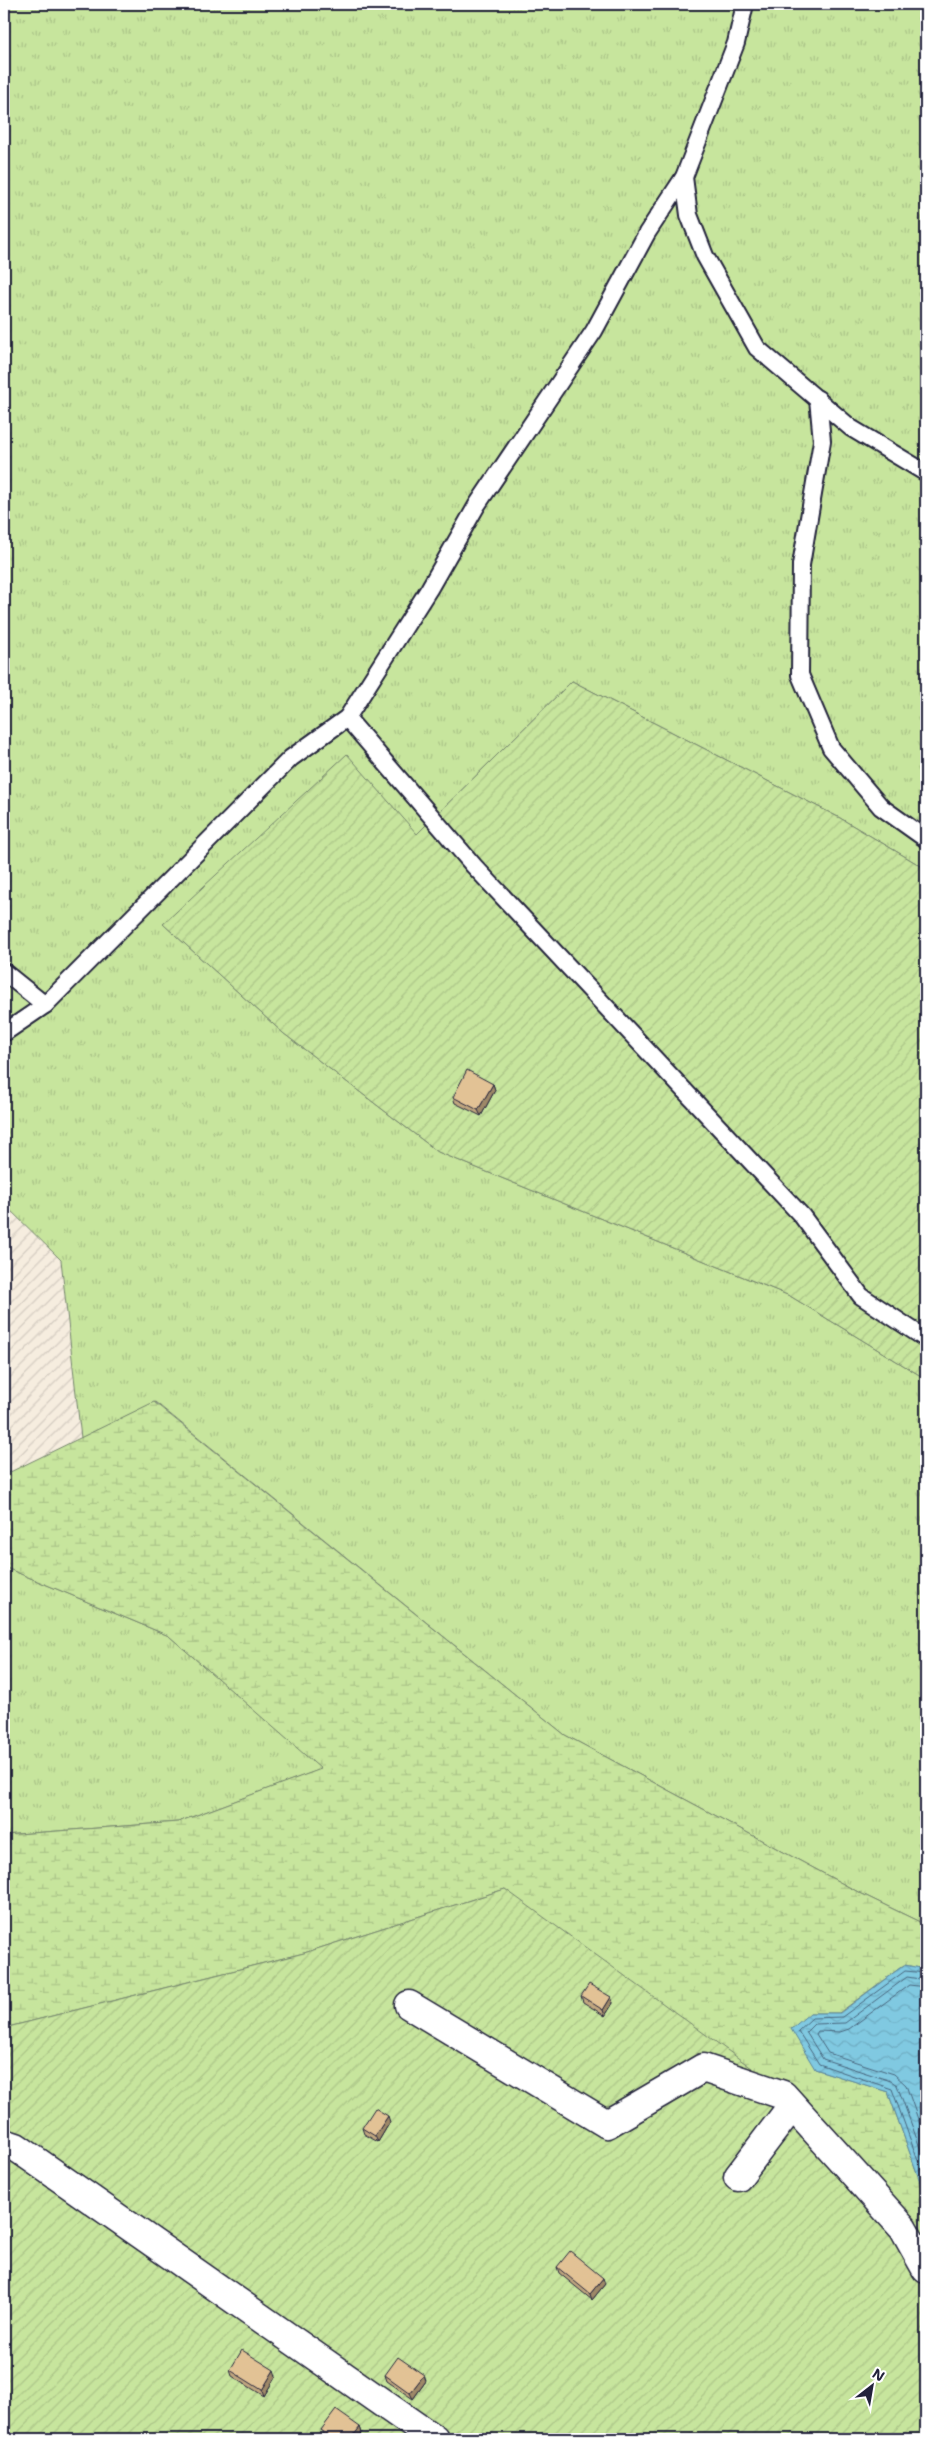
<svg xmlns="http://www.w3.org/2000/svg" width="930" height="2443" viewBox="0 0 930 2443" font-family="'Shantell Sans',sans-serif">
<defs>
<pattern id="industrial-furrows" width="10" height="10" patternUnits="userSpaceOnUse" patternTransform="scale(1.25)"><rect width="10" height="10" fill="#f6eddf"/><path d="M-1 1l2-2M0 10L10 0M9 11l2-2" fill="none" stroke="#d3cbc0"/></pattern>
<pattern id="grass-tufts" width="24" height="20" patternUnits="userSpaceOnUse" patternTransform="scale(1.25)"><rect width="24" height="20" fill="#c7e59d"/><path d="M3 7l-1-3M5 7V3M7 7l1-3M15 17l-1-3M17 17v-4M19 17l1-3" fill="none" stroke="#abc488"/></pattern>
<pattern id="wetland-marsh" width="20" height="14" patternUnits="userSpaceOnUse" patternTransform="scale(1.25)"><rect width="20" height="14" fill="#c7e59d"/><path d="M1 5h8M5 5V1M11 12h8M15 12V8" fill="none" stroke="#abc488"/></pattern>
<pattern id="garden-furrows" width="10" height="10" patternUnits="userSpaceOnUse" patternTransform="scale(1.25)"><rect width="10" height="10" fill="#c7e59d"/><path d="M-1 1l2-2M0 10L10 0M9 11l2-2" fill="none" stroke="#abc488"/></pattern>
<pattern id="water-waves" width="16" height="10" patternUnits="userSpaceOnUse" patternTransform="scale(1.25)"><rect width="16" height="10" fill="#80c9e1"/><path d="M0 5q4-4 8 0t8 0" fill="none" stroke="#6eacc2"/></pattern>
</defs>
<rect width="100%" height="100%" fill="#fff"/>
<filter id="ink" filterUnits="userSpaceOnUse"><feTurbulence type="fractalNoise" baseFrequency=".02" numOctaves="2"/><feDisplacementMap in="SourceGraphic" scale="10" xChannelSelector="R" yChannelSelector="G"/><feConvolveMatrix kernelMatrix="1 2 1 2 8 2 1 2 1" color-interpolation-filters="sRGB"/></filter>
<g filter="url(#ink)">
<path fill="url(#industrial-furrows)" d="M4,1204L61,1260L81,1438L4,1475Z"/>
<g fill="url(#grass-tufts)" stroke="#74846c">
<path d="M4,4H926V869L840,818L572,681L417,834L163,924L283,1033L438,1152L790,1296L926,1379V1925L860,1893L565,1735L155,1402L81,1438L61,1260L4,1204Z"/>
<path d="M4,1567L169,1636L322,1769L178,1822L4,1835Z"/>
</g>
<path fill="url(#wetland-marsh)" stroke="#74846c" d="M154,1402L565,1735L860,1893L926,1925V1969L904,1965L839,2013H810L815,2069L888,2092L926,2198V2252L505,1889L304,1953L4,2028V1835L178,1822L321,1769L169,1636L4,1567V1475Z"/>
<g fill="url(#garden-furrows)" stroke="#74846c">
<path d="M572,681L840,818L926,869V1379L790,1296L438,1152L283,1033L163,924L347,754L417,834Z"/>
<path d="M505,1889L767,2079L926,2252V2439H4V2028L304,1953Z"/>
</g>
<path fill="url(#water-waves)" stroke="#5a869f" d="M904,1965L926,1969V2198L888,2092L815,2069L791,2029L810,2013H840Z"/>
<g fill="none" stroke-linecap="round" stroke-linejoin="round">
<g stroke="#48657d" stroke-width="1">
<path d="M926,1973L905,1971L842,2017L812,2018L798,2031L819,2064L892,2089L926,2183"/>
<path d="M926,1980L907,1977L845,2023L814,2024L806,2032L823,2059L891,2081L897,2085L926,2164"/>
<path d="M926,1987L909,1985L849,2029L840,2032L818,2031L816,2034L828,2053L894,2074L906,2085L926,2142"/>
</g>
<g stroke="#22223b" stroke-width="20">
<g id="service">
<path d="M745,4L736,43L684,177L647,233L594,331L477,505L429,589L347,718L474,866L802,1216L861,1296L926,1339"/>
<path d="M684,177L689,215L705,256L757,348L851,428L926,473"/>
<path d="M818,399L822,441L801,565L800,675L831,748L881,807L926,839"/>
<path d="M4,972L45,1005"/>
<path d="M4,1033L45,1005L291,758L347,718"/>
</g>
</g>
<g stroke="#22223b" stroke-width="31">
<g id="minor">
<path d="M409,2005L607,2124L703,2068L783,2095L903,2228L926,2269"/>
<path d="M4,2143L16,2147L434,2439"/>
<path d="M738,2177L792,2106"/>
</g>
</g>
<use href="#service" stroke="#fff" stroke-width="16"/>
<use href="#minor" stroke="#fff" stroke-width="28"/>
</g>
<g fill="#c2a780" stroke="#22223b">
<path d="M493,1084L495,1090L481,1116L455,1103L453,1097Z"/>
<path d="M581,1996L611,1997L613,2003L605,2016L583,2002Z"/>
<path d="M390,2122L378,2142L364,2134L362,2128Z"/>
<path d="M557,2267L605,2284L592,2300L559,2273Z"/>
<path d="M230,2370L276,2376L264,2396L232,2376Z"/>
<path d="M385,2375L426,2381L413,2399L387,2381Z"/>
<path d="M360,2427L362,2433L357,2439H328L324,2436L321,2430Z"/>
</g>
<g fill="#9e8868" stroke="#22223b">
<path d="M493,1084L495,1090L481,1116L478,1110Z"/>
<path d="M611,1997L613,2003L605,2016L603,2010Z"/>
<path d="M388,2116L390,2122L378,2142L375,2136Z"/>
<path d="M603,2278L605,2284L592,2300L590,2294Z"/>
<path d="M274,2370L276,2376L264,2396L262,2390Z"/>
<path d="M424,2375L426,2381L413,2399L410,2393Z"/>
<path d="M360,2427L362,2433L357,2439H351Z"/>
</g>
<g fill="#e2c295" stroke="#22223b">
<path d="M467,1070L493,1084L478,1110L453,1097Z"/>
<path d="M589,1984L611,1997L603,2010L581,1996Z"/>
<path d="M375,2108L388,2116L375,2136L362,2128Z"/>
<path d="M570,2251L603,2278L590,2294L557,2267Z"/>
<path d="M242,2350L274,2370L262,2390L230,2370Z"/>
<path d="M398,2357L424,2375L410,2393L385,2375Z"/>
<path d="M336,2410L360,2427L351,2439H334L321,2430Z"/>
</g>
</g>
<rect width="930" height="2443" fill="none" stroke="#fff" stroke-width="20"/>
<rect x="10" y="10" width="910" height="2423" fill="none" stroke="#22223b" stroke-width="2" filter="url(#ink)"/>
<g transform="translate(872 2386) rotate(31)" stroke="#ffffff" stroke-width="4" paint-order="stroke">
<path d="M0-4L9 19L0 12L-9 19Z" fill="#22223b"/>
<text y="-8" font-size="14" font-weight="bold" text-anchor="middle" fill="#22223b">N</text>
</g>
</svg>
